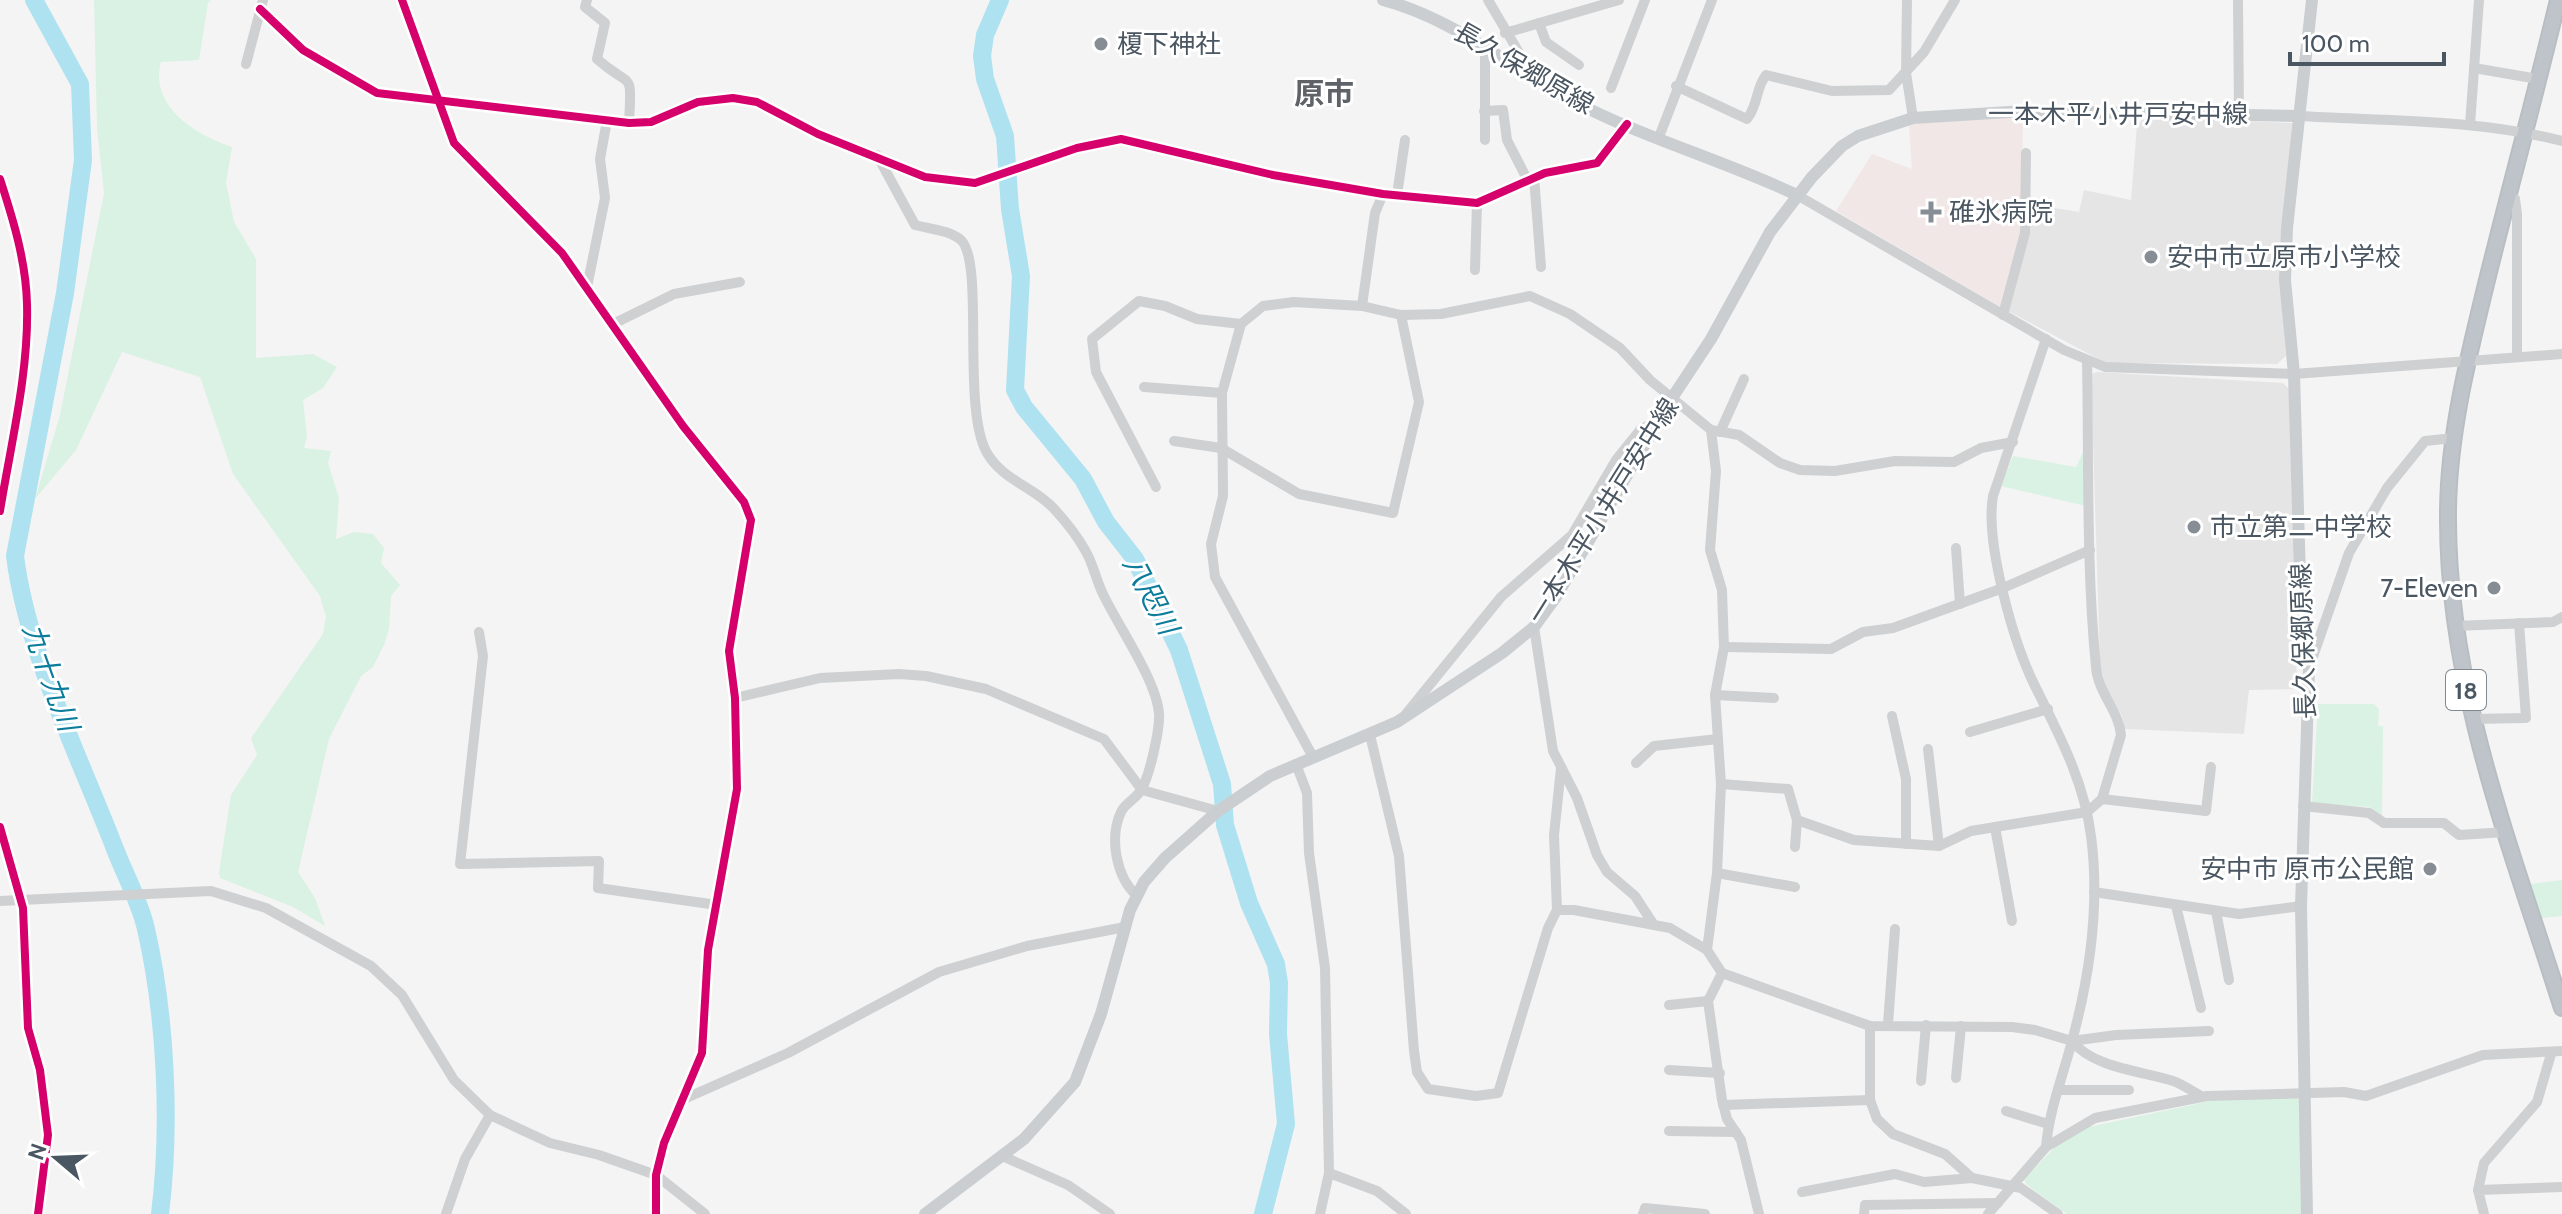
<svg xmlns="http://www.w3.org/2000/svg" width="2562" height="1214" viewBox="0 0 2562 1214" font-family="Cabin,'Noto Sans JP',sans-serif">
<rect width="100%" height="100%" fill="#f4f4f4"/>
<g fill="#e6e5e6">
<path d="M2144,118L2293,123L2280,281L2286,356L2277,364L2106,363L2008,311L2031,204L2079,212L2084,190L2131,200L2137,125Z"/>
<path d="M2098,372L2283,383L2289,389L2297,689L2249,690L2244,734L2124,729L2122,716L2107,690L2100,665L2091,374Z"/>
</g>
<path fill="#f1e7e6" d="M2023,116L2021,233L2002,308L1836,211L1872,154L1912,169L1909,124Z"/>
<g fill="#d9f2e3">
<path d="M94,0H211L208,3L199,60L161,62C149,106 195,135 232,147L226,182L234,222L256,259V358L313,354L337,367L323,388L303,400L307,437L304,448L331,451L328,463L339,498L336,539L354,532L373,534L384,548L381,563L400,585L391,596L389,629L384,645L373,667L361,676L329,739L298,872L315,898L325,926L293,907L220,878L219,872L231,795L257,755L251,738L323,634L326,617L320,596L233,474L200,377L122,352L76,450L35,499L60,415L104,193L97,127Z"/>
<path d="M2085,448L2086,506L2001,486L2013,456L2076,467Z"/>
<path d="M2318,704H2374L2379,709L2378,726H2383L2382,817L2369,807L2312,803Z"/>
<path d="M2562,880V916L2541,918L2531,884Z"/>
<path d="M2302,1097L2304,1214H2067L2026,1184L2024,1179L2064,1138L2084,1128L2224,1098Z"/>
</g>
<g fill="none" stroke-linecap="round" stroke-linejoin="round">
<g stroke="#aee2f0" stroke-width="18">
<path d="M34,0L80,84L83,160L65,293L15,556C27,652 80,758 115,849C125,875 140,902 146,929C166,1017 171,1125 160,1214"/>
<path d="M1000,0L985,35L982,56L985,79L1005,136L1010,209L1021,276L1015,390L1024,407L1083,479L1106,522L1135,559L1179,650L1214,759L1222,784L1225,825L1249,903L1276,964L1279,983L1278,1034L1286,1124L1263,1214"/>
</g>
<g stroke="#b9bec3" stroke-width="18">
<path id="highway" d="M2558,0C2536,92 2511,184 2488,276C2469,354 2448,434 2448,515C2447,687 2511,847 2562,1008"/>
</g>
<g stroke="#ced0d2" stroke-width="10">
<path d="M402,0L454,143L562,253L683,426L744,502L751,520L729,651L735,698L737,789L708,950L702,1053L664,1143L656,1175V1214"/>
<path d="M587,0L585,7L605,23L597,59C632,90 632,67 629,123"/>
<path d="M1488,0L1531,73"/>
<path d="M1907,0L1906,73L1913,118"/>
<path d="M2238,0L2239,115"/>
<path d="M260,9L303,50L377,93L629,123L651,122L698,102L733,98L757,102L818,134L925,177L975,183L1077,148L1121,139L1273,175L1383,194L1477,203L1545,173L1597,163L1627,124"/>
<path d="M1539,23L1546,42L1579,65"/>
<path d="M1505,33L1619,0"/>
<path d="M246,64L263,0"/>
<path d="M2474,68L2538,79"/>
<path d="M1676,86L1747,119C1759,104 1755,89 1766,75L1832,91L1889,90L1924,52L1955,0"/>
<path d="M1611,88L1645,0"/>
<path d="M1484,111L1503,110L1507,140L1527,179"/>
<path d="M2299,116C2386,121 2477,119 2562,141"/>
<path d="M2470,125L2479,0"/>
<path d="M1659,137L1712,0"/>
<path d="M1485,140V56L1490,48"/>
<path d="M877,155L915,225C930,229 949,230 961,240C985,263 961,408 987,453C1003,481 1037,488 1056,511C1066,522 1077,536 1085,550C1093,563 1096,580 1103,594C1118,626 1157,681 1159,714C1160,730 1149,778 1141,790C1136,799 1125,803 1121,812C1109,838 1116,877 1137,896"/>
<path d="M1534,177L1541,267"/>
<path d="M1397,195L1405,140"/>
<path d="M1797,195L2064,350L2105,367L2294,374L2562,354"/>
<path d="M2508,198L2515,199L2517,214V357"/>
<path d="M1475,270L1477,203"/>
<path d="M587,287L605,198L600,159L607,120"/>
<path d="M1362,306L1375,213L1383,194"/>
<path d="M2003,315L2025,233L2026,153"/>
<path d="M613,324L674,294L740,282"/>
<path d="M2046,339L1993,496C1985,542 2013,641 2034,684C2058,733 2084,780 2091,836C2100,904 2090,975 2072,1041C2063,1076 2049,1110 2046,1147"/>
<path d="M1144,387L1222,393"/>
<path d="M1720,432L1744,379"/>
<path d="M1174,441L1221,448L1299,494L1393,513L1419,402L1401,315"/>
<path d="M1156,487L1096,372L1092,339L1139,301L1165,306L1197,319L1241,324"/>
<path d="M1956,548L1960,604"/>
<path d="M2455,626L2553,622L2562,617"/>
<path d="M1534,627L1553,751L1577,798L1597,855L1607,872L1635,896L1652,922"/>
<path d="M479,632L483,656L460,864L599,861L598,888L717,905"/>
<path d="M1724,647L1831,649L1863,632L1893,628L2003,588L2090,550"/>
<path d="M2309,668L2349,553L2387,488L2425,441L2454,438"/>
<path d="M1715,695L1774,698"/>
<path d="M735,698L820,678L899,674L926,676L986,689L1104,739L1142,790L1218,811"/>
<path d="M1406,714L1501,597L1572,535L1616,460L1641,429L1658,421"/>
<path d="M1892,716L1906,779V844"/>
<path d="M2472,719L2526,718L2519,623"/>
<path d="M1970,732L2048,709"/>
<path d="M1370,735L1399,856L1414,1051L1417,1072L1428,1089L1476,1096L1498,1093L1548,928L1557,910H1574L1670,928L1707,950L1722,973L1870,1026L2012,1027L2035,1030L2072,1041L2116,1035L2209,1031"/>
<path d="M1928,749L1939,846"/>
<path d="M1313,757L1215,577L1211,544L1223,496L1222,393L1241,324L1263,306L1294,302L1362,306L1401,315L1441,314L1530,296L1570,314L1620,348L1650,380L1711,430L1739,435L1780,463L1800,470L1835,471L1895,461L1954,462L1981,448L2013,442"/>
<path d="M1636,763L1654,746L1718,739"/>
<path d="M1296,764L1307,793L1309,853L1325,968L1329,1173L1320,1214"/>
<path d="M1721,784L1788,789L1797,820L1795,847"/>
<path d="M2102,799L2206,811L2211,767"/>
<path d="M2303,806L2369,813L2384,823H2444L2459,835L2506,832"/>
<path d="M1797,820L1854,840L1939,846L1971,831L2087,812L2102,799L2121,735C2119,711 2098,693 2096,667C2086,566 2089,463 2087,361"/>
<path d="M1995,827L2012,921"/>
<path d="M1717,873L1795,887"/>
<path d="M2094,892L2239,914L2301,906"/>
<path d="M0,901L211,891L266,908L371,966L402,995L454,1080L490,1115L550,1143L599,1155L656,1175L705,1214"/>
<path d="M2176,906L2201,1008"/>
<path d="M1557,910L1554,835L1561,768"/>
<path d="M2216,911L2229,980"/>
<path d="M1707,950L1717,873L1721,784L1715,695L1724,647L1722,590L1710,550L1716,471L1711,430"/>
<path d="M1722,973L1708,1001L1722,1100L1727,1119L1741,1140L1759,1214"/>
<path d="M1669,1005L1708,1001"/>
<path d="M1888,1024L1895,929"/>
<path d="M1870,1026V1100L1877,1119L1893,1134L1945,1154L1972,1178L2021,1188L2058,1214"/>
<path d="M2072,1041C2093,1068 2142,1071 2173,1081C2182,1084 2192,1091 2201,1096"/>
<path d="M1669,1070L1720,1073"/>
<path d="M1956,1078L1961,1026"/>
<path d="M1921,1081L1926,1025"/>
<path d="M2058,1090H2129"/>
<path d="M684,1099L788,1053L939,972L1027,946L1125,927"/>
<path d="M1723,1105L1870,1100"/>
<path d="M2006,1111L2048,1124"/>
<path d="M1669,1131L1736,1132"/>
<path d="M1002,1156L1068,1185L1110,1214"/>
<path d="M1329,1173L1377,1191L1406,1214"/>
<path d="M2478,1190L2484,1163L2537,1102L2551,1054"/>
<path d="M1802,1192L1895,1174L1924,1182L1972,1178"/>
<path d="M446,1214L465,1159L490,1115"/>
<path d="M1643,1214L1645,1208L1705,1214"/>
<path d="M1864,1214L1865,1205L1998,1203"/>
<path d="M1988,1214L2046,1147L2095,1118L2207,1096L2344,1092L2366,1096L2483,1055L2562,1051"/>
<path d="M2484,1214L2478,1190L2562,1187"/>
</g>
<g stroke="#caced1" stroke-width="12">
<path d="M1383,0C1455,19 1507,66 1571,100C1643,138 1723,160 1797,195"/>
<path d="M925,1214L1024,1139L1075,1082L1101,1014L1130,910L1144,882L1165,858L1218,811L1270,776L1397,722L1502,653L1534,627L1556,597L1672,398L1711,339L1770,232L1812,177L1842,146L1858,136L1913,118L2025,111L2299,116"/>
<path d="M2307,1214L2301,906L2309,668L2303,659L2302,645L2294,374L2285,280L2287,228L2312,0"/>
</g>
<use href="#highway" stroke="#bec4c9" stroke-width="14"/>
<g stroke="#fff" stroke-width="13">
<g id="cycleway">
<path d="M402,0L454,143L562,253L683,426L744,502L751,520L729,651L735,698L737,789L708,950L702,1053L664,1143L656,1175V1214"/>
<path d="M260,9L303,50L377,93L629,123L651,122L698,102L733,98L757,102L818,134L925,177L975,183L1077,148L1121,139L1273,175L1383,194L1477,203L1545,173L1597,163L1627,124"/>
<path d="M0,179C13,219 26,261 27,304C29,372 11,443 0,511"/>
<path d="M0,827L23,908L28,1028L40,1070L48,1135L38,1214"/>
</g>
</g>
<use href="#cycleway" stroke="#d6006c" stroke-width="8"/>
</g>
<g fill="#868d94" stroke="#fff" stroke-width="3">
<circle cx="1101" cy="44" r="8"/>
<path d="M1927 200h8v8h8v8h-8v8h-8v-8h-8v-8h8z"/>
<circle cx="2151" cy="257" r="8"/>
<circle cx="2194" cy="527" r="8"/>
<circle cx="2494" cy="588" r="8"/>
<circle cx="2430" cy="869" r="8"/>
</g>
<g text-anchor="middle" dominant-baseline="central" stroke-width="6" stroke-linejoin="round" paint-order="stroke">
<rect fill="#fff" stroke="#808990" stroke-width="2" x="2446" y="670" width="40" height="40" rx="6"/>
<g font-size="24" font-weight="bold" fill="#4a5661">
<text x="2466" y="690">18</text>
</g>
<g font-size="26" fill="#4a5661" stroke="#fff" text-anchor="start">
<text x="1117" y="44">榎下神社</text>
<text x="1949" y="212">碓氷病院</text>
<text x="2167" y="257">安中市立原市小学校</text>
<text x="2210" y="527">市立第二中学校</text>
<text x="2478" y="588" text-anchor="end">7-Eleven</text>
<text x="2414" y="869" text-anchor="end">安中市 原市公民館</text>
</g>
<g font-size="26" fill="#4a5661" stroke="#fff">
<text transform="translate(1524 68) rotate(30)">長久保郷原線</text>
<text x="2118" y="114">一本木平小井戸安中線</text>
<text transform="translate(1603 511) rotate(-58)">一本木平小井戸安中線</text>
<text transform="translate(2303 641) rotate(-92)">長久保郷原線</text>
</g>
<g font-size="28" font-style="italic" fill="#0c7c9b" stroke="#fff">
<text transform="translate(1151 595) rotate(62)">八咫川</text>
<text transform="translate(51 677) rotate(70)">九十九川</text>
</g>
<g font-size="30" font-weight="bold" fill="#5f6368" stroke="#fff">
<text x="1324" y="93">原市</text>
</g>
</g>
<g transform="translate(56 1158) rotate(289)" stroke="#ffffff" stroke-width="6" paint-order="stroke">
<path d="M0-6L14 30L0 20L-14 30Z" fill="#4a5661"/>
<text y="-12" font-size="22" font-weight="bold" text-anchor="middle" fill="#4a5661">N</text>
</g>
<path d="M2290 52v12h154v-12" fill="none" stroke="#4a5661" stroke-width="4"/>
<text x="2302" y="52" font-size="24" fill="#4a5661" stroke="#ffffff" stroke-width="6" paint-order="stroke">100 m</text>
</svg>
